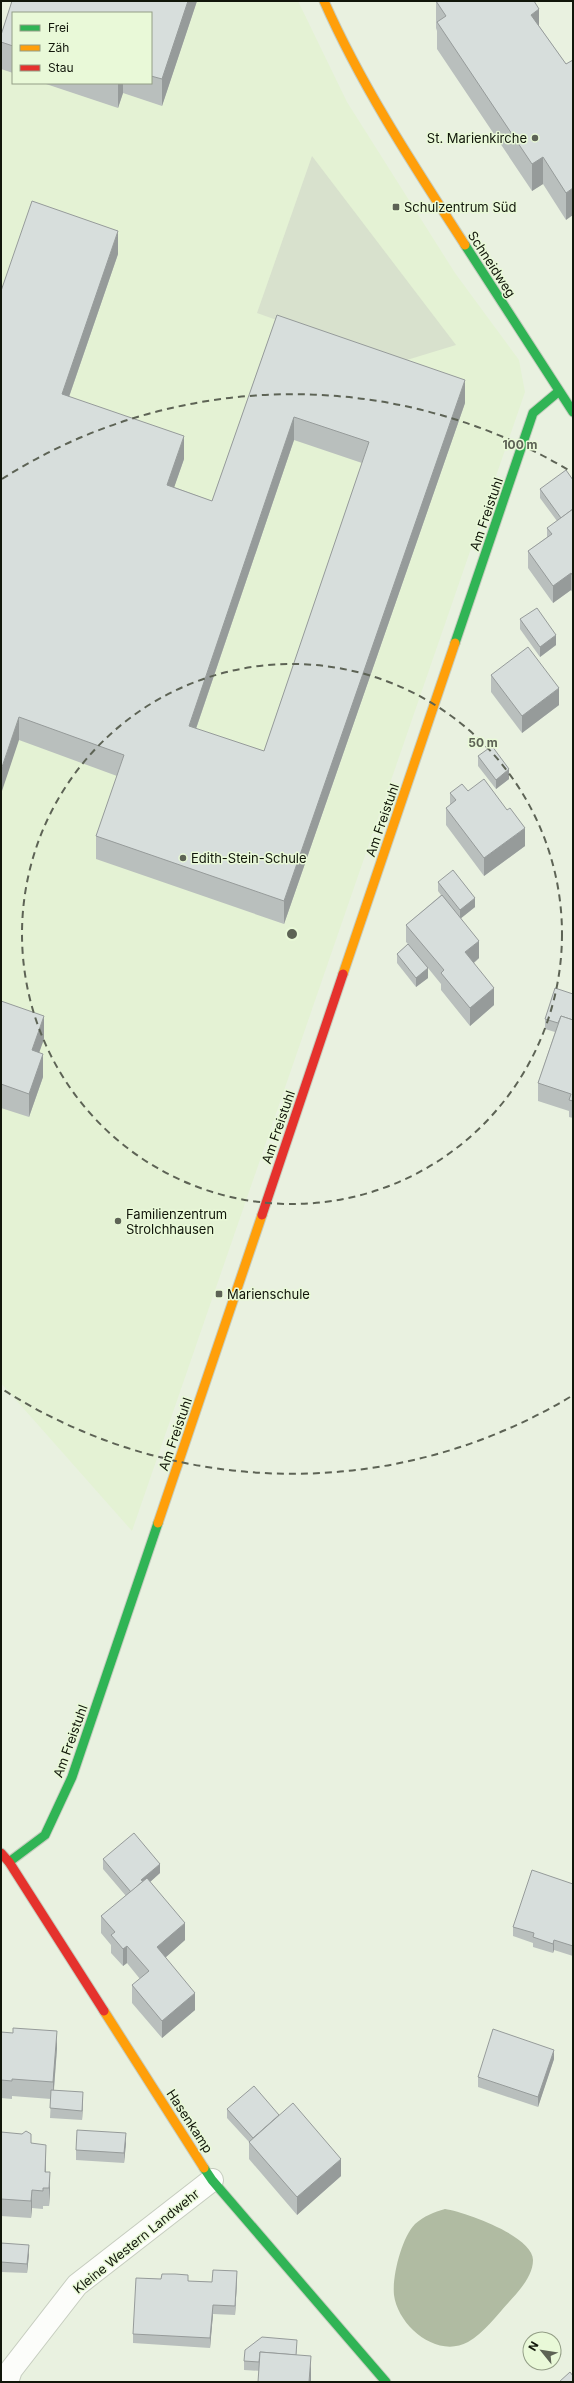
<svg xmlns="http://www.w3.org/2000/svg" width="574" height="2383" viewBox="0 0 574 2383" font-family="Inter,sans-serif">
<rect width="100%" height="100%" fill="#e9f1e0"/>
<path fill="#e4f2d4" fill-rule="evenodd" d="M15,1H298L347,102L455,273L519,360L525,392L132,1531L1,1383V41ZM13,13H151V83H13Z"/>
<path fill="#d8e1cd" d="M312,156L456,345L397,363L257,313Z"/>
<path fill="#b0bba2" d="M445,2209C465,2212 533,2236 533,2260C533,2276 519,2291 509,2302C497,2315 484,2333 468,2342C437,2359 398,2326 394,2295C392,2276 402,2237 415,2224C424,2216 434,2212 445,2209Z"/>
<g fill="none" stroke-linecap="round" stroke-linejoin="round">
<g stroke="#c6cdbf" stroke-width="24">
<path id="street" d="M7,2382L11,2370L77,2285L212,2180"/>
</g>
<g stroke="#c6cdbf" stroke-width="11">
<g id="fast">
<path d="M465,245L573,412"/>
<path d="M455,643L533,413L558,392"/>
<path d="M9,1862L45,1835L72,1777L158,1523"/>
<path d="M204,2168L212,2180L386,2382"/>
</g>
</g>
<g stroke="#c6cdbf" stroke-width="11">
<g id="slow">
<path d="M324,1C362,87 414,166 465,245"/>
<path d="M343,974L455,643"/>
<path d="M158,1523L262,1215"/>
<path d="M104,2011L204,2168"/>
</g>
</g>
<g stroke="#c6cdbf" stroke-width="11">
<g id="jam">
<path d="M262,1215L343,974"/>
<path d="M1,1853L9,1862L104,2011"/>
</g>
</g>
<use href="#street" stroke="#fcfdfa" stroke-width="22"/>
<use href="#fast" stroke="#30b455" stroke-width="9"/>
<use href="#slow" stroke="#ff9f0a" stroke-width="9"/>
<use href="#jam" stroke="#e5322d" stroke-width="9"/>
</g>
<g fill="#b9bfbd" fill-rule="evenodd">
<path d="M12,1H197L162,106L123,93L118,108L43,83H151V13H13V73L1,69V35Z"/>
<path d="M436,1L539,26L566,64L573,60L566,220L543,184L532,191L437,49V31L436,28Z"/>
<path d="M118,254L69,397L184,459L174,487L212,501L277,315L465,403L284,924L96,859V836L117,776L19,740L1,291ZM294,440L362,463L264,751L196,729Z"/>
<path d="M573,480V593L571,590L553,603L528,568V551L547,537V528L557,521L540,498V489Z"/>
<path d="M520,619L556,645L540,657L520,629Z"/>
<path d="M491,675L559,705L522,733L491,692Z"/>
<path d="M478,756L509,779L496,789L478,766Z"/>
<path d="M468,791L525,846L484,876L446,825V808L450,805V793Z"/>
<path d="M438,882L475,907L461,918L479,958L474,963L494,1005L470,1026L441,990V984L428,968V978L416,987L397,963V954L408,944L406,942V925L441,895L438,891Z"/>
<path d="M573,994V1118L569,1117V1111L538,1101V1083L555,1032L545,1029V1019Z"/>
<path d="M1,1001L44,1039L39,1052L43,1077L29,1117L1,1108Z"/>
<path d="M103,1859L160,1873L150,1882L185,1940L165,1958L195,2010L162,2038L132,2003V1985L140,1979L127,1963L123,1966L111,1953V1945L101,1933V1916L126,1896L103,1869Z"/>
<path d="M573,1884V1956L554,1950L553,1953L533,1947V1943L513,1936V1927Z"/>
<path d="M1,2032L57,2048L54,2090L83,2102L82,2120L50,2118L51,2099L12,2096V2099L1,2098Z"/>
<path d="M554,2059L538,2107L478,2087V2077Z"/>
<path d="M227,2109L279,2115L341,2176L297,2215L249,2159V2142L227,2118Z"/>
<path d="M1,2132L31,2143L46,2162V2172L50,2190L49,2206H43V2209L32,2208L31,2218L1,2216Z"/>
<path d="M126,2143L124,2163L76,2160V2150Z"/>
<path d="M1,2243L29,2254L27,2273L1,2272Z"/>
<path d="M188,2281L212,2282L237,2281L235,2315L213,2314L210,2348L133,2343V2334Z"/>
<path d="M297,2350L296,2355L311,2374L244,2370V2361Z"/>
</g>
<g fill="#969b9a">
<path d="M188,1H197L162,106V79Z"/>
<path d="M539,9V36L531,15Z"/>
<path d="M118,83H123V93L118,108Z"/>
<path d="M543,157V184L532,191V164Z"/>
<path d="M573,188V215L566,220V193Z"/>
<path d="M118,231V254L62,417V394Z"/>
<path d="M465,380V403L284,924V901Z"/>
<path d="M294,417V440L189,749V726Z"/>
<path d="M184,436V459L167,508V485Z"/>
<path d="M571,573V590L553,603V586Z"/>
<path d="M556,635V645L540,657V647Z"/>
<path d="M559,688V705L522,733V716Z"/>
<path d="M19,717V740L1,794V770Z"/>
<path d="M509,769V779L496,789V780Z"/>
<path d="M525,828V846L484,876V858Z"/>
<path d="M475,898V907L460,919V910Z"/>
<path d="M479,941V958L465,970V952Z"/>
<path d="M428,968V978L416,987V978Z"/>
<path d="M494,988V1005L470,1026V1008Z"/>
<path d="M44,1016V1039L32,1073V1050Z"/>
<path d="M43,1054V1077L29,1117V1094Z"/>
<path d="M160,1864V1873L141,1890V1880Z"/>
<path d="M185,1923V1940L157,1965V1947Z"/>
<path d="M554,1940V1950L553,1953V1944Z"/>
<path d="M127,1946V1963L123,1966V1949Z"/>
<path d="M195,1993V2010L162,2038V2021Z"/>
<path d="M57,2031V2048L53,2099V2082Z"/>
<path d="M554,2050V2059L538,2107V2097Z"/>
<path d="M83,2092V2102L82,2120V2111Z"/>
<path d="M126,2133V2143L124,2163V2153Z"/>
<path d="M46,2145V2162L45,2189V2172Z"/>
<path d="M341,2159V2176L297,2215V2197Z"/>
<path d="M50,2172V2190L49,2206V2188Z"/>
<path d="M32,2190V2208L31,2218V2201Z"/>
<path d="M29,2245V2254L27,2273V2264Z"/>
<path d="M237,2271V2281L235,2315V2306Z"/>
<path d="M213,2305V2314L210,2348V2338Z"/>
<path d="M311,2356V2382H309Z"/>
</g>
<g fill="#d7dedc" stroke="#969b9a" fill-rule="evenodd">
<path d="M12,1H188L162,79L151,76V13H13V46L1,42V35Z"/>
<path d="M436,1H534L539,9L531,15L566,64L573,60V188L566,193L543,157L532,164L437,22L446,16Z"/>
<path d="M32,201L118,231L62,394L184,436L167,485L212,501L277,315L465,380L284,901L96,836L124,755L19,717L1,770V291ZM294,417L369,442L264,751L189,726Z"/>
<path d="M566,470L573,480V509L561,518L540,489Z"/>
<path d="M573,509V576L571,573L553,586L528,551L552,534L547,528Z"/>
<path d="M537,608L556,635L540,647L520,619Z"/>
<path d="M528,647L559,688L522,716L491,675Z"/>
<path d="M492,746L509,769L496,780L478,756Z"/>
<path d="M484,779L507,810L510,808L525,828L484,858L446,808L456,800L450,793L462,784L468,791Z"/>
<path d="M453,870L475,898L460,910L438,882Z"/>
<path d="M442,895L479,941L465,952L494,988L470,1008L441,973L444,970L406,925Z"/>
<path d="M408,944L428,968L416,978L397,954Z"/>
<path d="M555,988L573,994V1020L561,1016L558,1023L545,1019Z"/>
<path d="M1,1001L44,1016L32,1050L43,1054L29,1094L1,1084Z"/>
<path d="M561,1016L573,1020V1101L569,1100L571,1094L538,1083Z"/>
<path d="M134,1833L160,1864L141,1880L143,1881L131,1892L103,1859Z"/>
<path d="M532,1870L573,1884V1946L554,1940L553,1944L533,1937L534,1933L513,1927Z"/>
<path d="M147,1878L185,1923L157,1947L195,1993L162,2021L132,1985L149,1971L127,1946L123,1949L111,1935L115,1932L101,1916Z"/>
<path d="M13,2028L57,2031L53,2082L12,2079V2081L1,2080V2032L13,2033Z"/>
<path d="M493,2029L554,2050L538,2097L478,2077Z"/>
<path d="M254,2086L279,2115L253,2138L227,2109Z"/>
<path d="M51,2090L83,2092L82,2111L50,2108Z"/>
<path d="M293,2103L341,2159L297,2197L249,2142Z"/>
<path d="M77,2130L126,2133L124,2153L76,2150Z"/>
<path d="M26,2131L31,2134V2143L46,2145L45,2172H50L49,2188H43V2191L32,2190L31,2201L1,2199V2132L22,2134Z"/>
<path d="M1,2243L29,2245L27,2264L1,2262Z"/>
<path d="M213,2270L237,2271L235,2306L213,2305L210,2338L133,2334L136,2278L161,2279L162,2274H175L188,2275V2281L212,2282Z"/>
<path d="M262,2337L297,2340L296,2355L260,2352L259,2362L244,2361L245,2350Z"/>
<path d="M260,2352L311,2356L309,2382H258Z"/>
<path d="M570,2372L573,2376V2382H559Z"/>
</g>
<g fill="none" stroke="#5d6355" stroke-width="2" stroke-dasharray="7 5">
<circle cx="292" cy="934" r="270"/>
<path d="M570 1397A540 540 0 0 1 2 1389M2 479A540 540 0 0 1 570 471"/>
</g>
<g fill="#5d6355" stroke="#e9f9d8" stroke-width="1.5">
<circle cx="535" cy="138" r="4"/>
<rect x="392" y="203" width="8" height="8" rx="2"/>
<circle cx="183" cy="858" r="4"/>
<circle cx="118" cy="1221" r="4"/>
<rect x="215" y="1290" width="8" height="8" rx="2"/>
</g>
<g text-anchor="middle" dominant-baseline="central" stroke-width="3" stroke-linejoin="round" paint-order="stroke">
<g font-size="13" fill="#11160a" stroke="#e9f9d8" text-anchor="start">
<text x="527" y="138" text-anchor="end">St. Marienkirche</text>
<text x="404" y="207">Schulzentrum Süd</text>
<text x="191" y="858">Edith-Stein-Schule</text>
<text x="126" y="1214">Familienzentrum<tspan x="126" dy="15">Strolchhausen</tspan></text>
<text x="227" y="1294">Marienschule</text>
</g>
<g font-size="13" fill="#11160a" stroke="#e9f9d8">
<text transform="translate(492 264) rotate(57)">Schneidweg</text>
<text transform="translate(486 514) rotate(-71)">Am Freistuhl</text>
<text transform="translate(382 820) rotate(-71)">Am Freistuhl</text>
<text transform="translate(278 1127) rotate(-71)">Am Freistuhl</text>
<text transform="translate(175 1434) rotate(-71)">Am Freistuhl</text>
<text transform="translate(70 1741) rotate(-70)">Am Freistuhl</text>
<text transform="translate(190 2121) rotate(57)">Hasenkamp</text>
<text transform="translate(136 2241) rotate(-39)">Kleine Western Landwehr</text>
</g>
</g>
<circle cx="292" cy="934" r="6" fill="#5d6355" stroke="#e9f9d8" stroke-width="2"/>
<g font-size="12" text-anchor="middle" font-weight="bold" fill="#5d6355" stroke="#e9f9d8" stroke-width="3" stroke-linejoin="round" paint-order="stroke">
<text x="520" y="449">100 m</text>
<text x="483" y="747">50 m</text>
</g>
<rect width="574" height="2383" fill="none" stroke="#11160a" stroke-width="4"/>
<rect x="12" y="12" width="140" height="72" fill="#e9f9d8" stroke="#939e86"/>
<rect x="20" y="25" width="20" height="6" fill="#30b455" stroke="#939e86"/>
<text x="48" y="32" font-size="12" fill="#11160a">Frei</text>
<rect x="20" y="45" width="20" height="6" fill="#ff9f0a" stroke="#939e86"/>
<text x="48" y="52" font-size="12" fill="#11160a">Zäh</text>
<rect x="20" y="65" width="20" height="6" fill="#e5322d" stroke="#939e86"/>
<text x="48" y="72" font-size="12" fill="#11160a">Stau</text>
<g transform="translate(542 2351) rotate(300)"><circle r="19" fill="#e9f9d8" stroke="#939e86"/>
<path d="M0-3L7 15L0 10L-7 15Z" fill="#5d6355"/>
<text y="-6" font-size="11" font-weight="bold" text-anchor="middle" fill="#11160a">N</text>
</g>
</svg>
